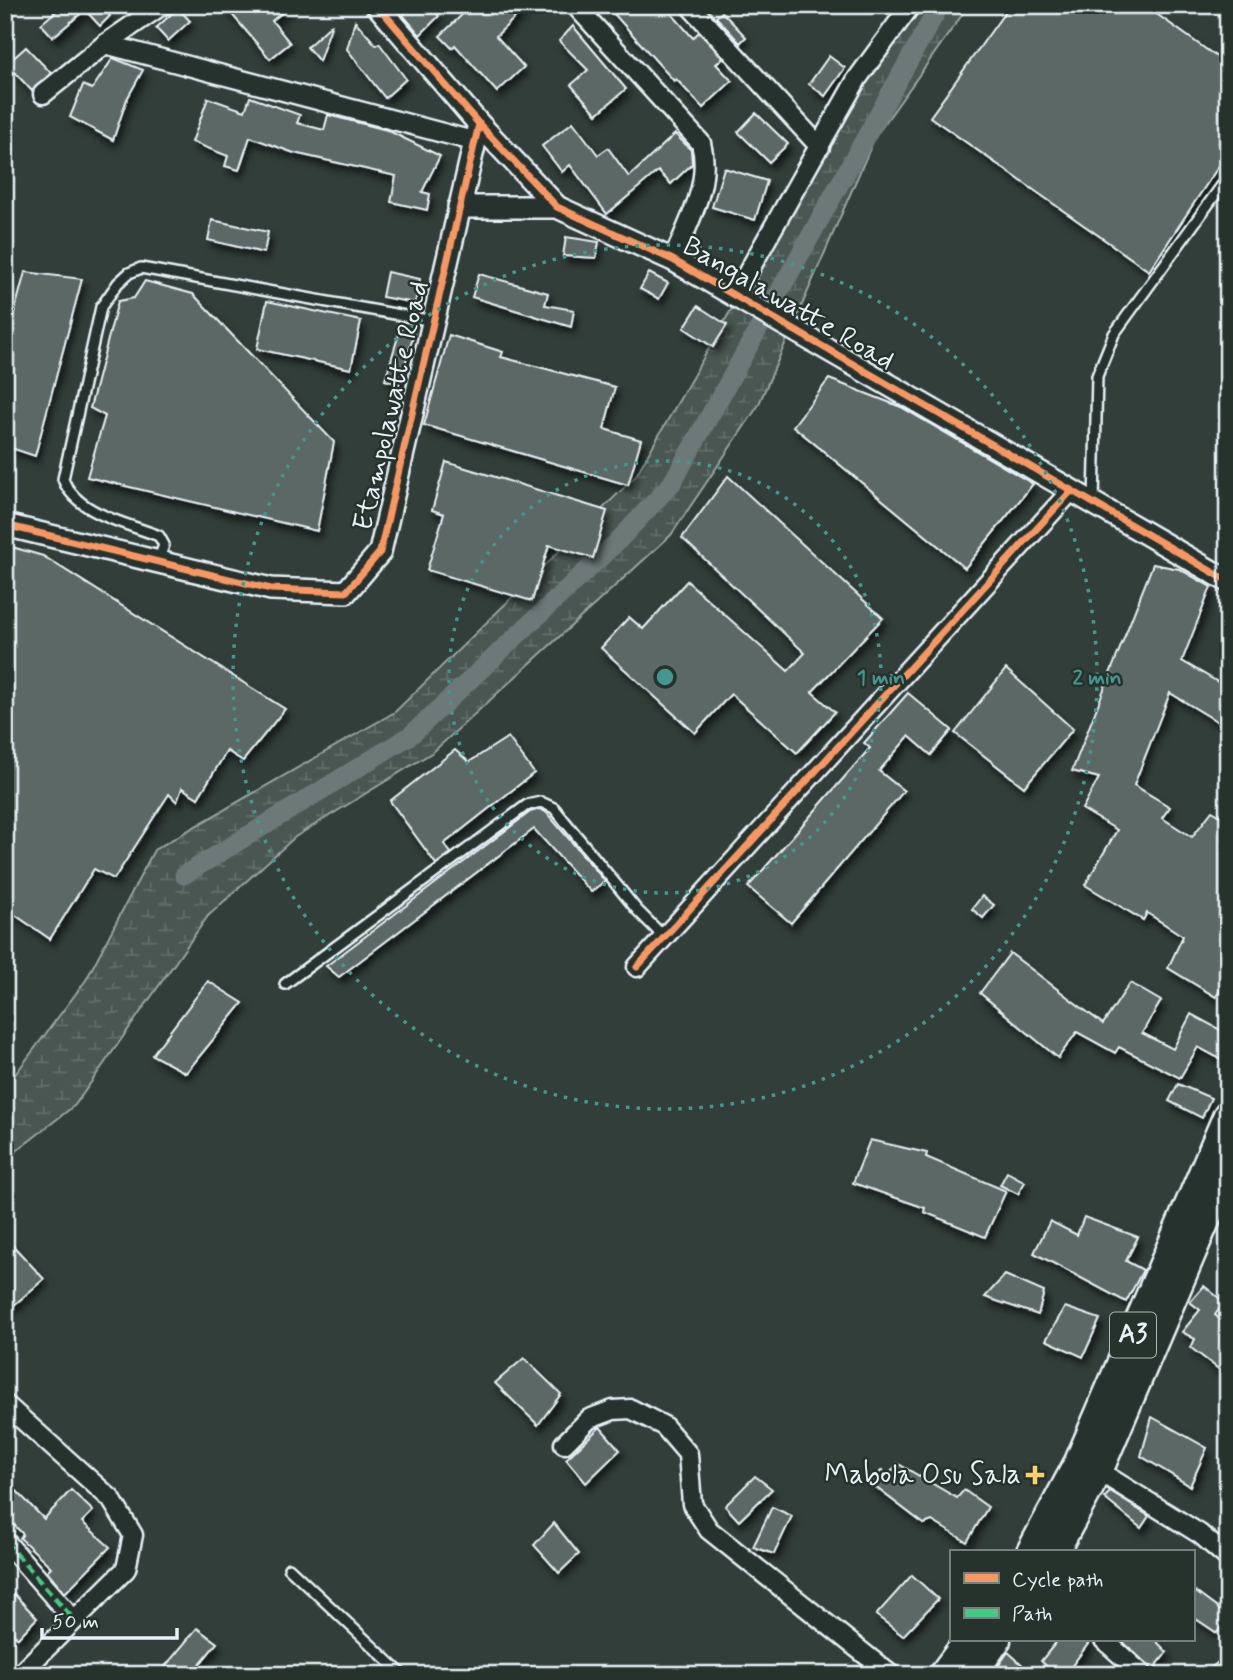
<svg xmlns="http://www.w3.org/2000/svg" width="1233" height="1680" viewBox="0 0 1233 1680" font-family="Mynerve,sans-serif">
<defs>
<pattern id="wetland-marsh" width="20" height="14" patternUnits="userSpaceOnUse" patternTransform="scale(1.75)"><rect width="20" height="14" fill="#495651"/><path d="M1 5h8M5 5V1M11 12h8M15 12V8" fill="none" stroke="#636f6b"/></pattern>
<filter id="shadow"><feDropShadow dx="3.5" dy="6" stdDeviation="3.5" flood-color="#0009"/></filter>
</defs>
<rect width="100%" height="100%" fill="#323e39"/>
<filter id="ink" filterUnits="userSpaceOnUse"><feTurbulence type="fractalNoise" baseFrequency=".0143" numOctaves="2"/><feDisplacementMap in="SourceGraphic" scale="14" xChannelSelector="R" yChannelSelector="G"/><feConvolveMatrix kernelMatrix="1 2 1 2 8 2 1 2 1" color-interpolation-filters="sRGB"/></filter>
<g filter="url(#ink)">
<path fill="url(#wetland-marsh)" stroke="#98a4a4" stroke-width="2" d="M896,5H969L875,137L758,406L671,535L433,752L295,837L208,916L75,1105L5,1160V1088L86,980L154,850L395,712L635,477L843,115Z"/>
<g fill="none" stroke-linecap="round" stroke-linejoin="round">
<path stroke="#6d7978" stroke-width="19" d="M188,872L184,875L411,735L619,540L672,483L940,5"/>
</g>
<g fill="#5c6865" stroke="#e8f1f8" stroke-width="2" filter="url(#shadow)">
<path d="M63,5H99L110,16L100,26L85,10L53,37L41,24Z"/>
<path d="M224,5H291L272,21L290,43L270,59Z"/>
<path d="M413,5H429L439,16L420,35L403,15Z"/>
<path d="M472,5H528L496,36L524,67L497,92L455,45L452,48L440,36Z"/>
<path d="M606,5H664L693,38L699,32L723,58L716,64L732,81L703,108L676,79L674,81Z"/>
<path d="M1010,5H1144L1228,65V152L1149,271L930,117Z"/>
<path d="M178,8L190,21L168,41L156,28Z"/>
<path d="M722,12L746,37L740,43L716,17Z"/>
<path d="M355,21L376,45L379,43L406,79L385,98L347,49Z"/>
<path d="M332,24L319,61L307,47Z"/>
<path d="M573,26L626,89L597,114L571,85L588,70L559,41Z"/>
<path d="M26,47L51,73L32,91L7,64Z"/>
<path d="M829,56L845,68L825,96L809,84Z"/>
<path d="M113,58L143,70L127,99L113,140L70,117L83,85L92,89Z"/>
<path d="M250,97L300,115L297,123L324,130L328,115L387,130L440,156L422,192L430,194L427,210L391,202L396,176L294,153L250,137L239,170L225,166L228,156L192,142L208,98L245,111Z"/>
<path d="M756,113L788,144L769,162L738,132Z"/>
<path d="M573,122L598,155L608,148L629,177L675,134L691,150L692,164L671,184L658,171L607,214L570,165L562,172L542,146Z"/>
<path d="M724,168L767,181L755,220L712,207Z"/>
<path d="M212,220L268,232L264,253L208,240Z"/>
<path d="M566,237L599,242L596,258L563,256Z"/>
<path d="M25,272L82,279L35,456L5,446V347Z"/>
<path d="M387,272L420,279L415,303L382,297Z"/>
<path d="M649,273L668,283L659,299L640,289Z"/>
<path d="M479,274L548,293L545,305L574,310L571,327L472,297Z"/>
<path d="M145,281L193,294L334,442L317,531L87,477L105,416L90,408L118,301L134,298Z"/>
<path d="M267,301L361,321L351,369L257,349Z"/>
<path d="M698,306L727,325L713,347L684,328Z"/>
<path d="M400,330L414,334L399,384L385,380Z"/>
<path d="M449,335L503,352L501,357L615,387L604,429L641,440L628,485L424,425Z"/>
<path d="M829,379L901,407L1033,484L965,568L793,426Z"/>
<path d="M446,462L607,511L593,558L549,545L532,601L427,570L444,514L432,510Z"/>
<path d="M728,476L883,618L812,692L835,712L797,753L731,694L695,733L601,648L629,617L643,629L687,581L788,671L805,653L682,538Z"/>
<path d="M5,545L43,556L285,709L243,761L227,751L198,798L182,788L177,802L169,794L114,879L94,869L50,939L5,908Z"/>
<path d="M1153,564L1179,569L1211,587L1182,661L1228,688V728L1170,693L1134,785L1170,807L1162,818L1192,837L1212,811L1228,820V976L1216,997L1168,968L1183,936L1147,913L1143,920L1085,885L1117,830L1082,809L1099,778L1072,771Z"/>
<path d="M1006,669L1073,729L1024,787L955,733Z"/>
<path d="M908,693L952,730L931,755L909,736L879,771L904,791L791,923L748,887L870,748L864,743Z"/>
<path d="M508,737L534,773L444,844L451,853L436,864L390,801L455,750L469,762Z"/>
<path d="M540,809L546,812L605,881L591,892L534,829L339,977L326,966L530,812Z"/>
<path d="M982,896L994,905L983,918L972,909Z"/>
<path d="M1010,953L1103,1024L1130,983L1161,1001L1142,1033L1173,1049L1191,1014L1228,1034V1045L1220,1059L1198,1047L1180,1078L1119,1047L1115,1053L1077,1032L1058,1058L980,993Z"/>
<path d="M208,981L243,1003L186,1073L152,1055Z"/>
<path d="M1178,1084L1211,1098L1202,1118L1169,1101Z"/>
<path d="M870,1140L927,1153L926,1157L1006,1191L985,1237L924,1212L925,1208L853,1183Z"/>
<path d="M1007,1172L1025,1182L1018,1194L1000,1185Z"/>
<path d="M1084,1217L1138,1237L1126,1261L1143,1270L1126,1302L1034,1253L1050,1221L1077,1235Z"/>
<path d="M5,1237L44,1279L5,1313Z"/>
<path d="M1005,1275L1044,1292L1038,1315L985,1297Z"/>
<path d="M1204,1286L1224,1302L1215,1315L1228,1326V1360L1220,1370L1191,1348L1195,1339L1182,1332L1200,1310L1190,1302Z"/>
<path d="M1065,1307L1100,1319L1083,1357L1046,1340Z"/>
<path d="M524,1358L561,1394L538,1425L495,1383Z"/>
<path d="M1152,1417L1207,1448L1190,1486L1141,1456Z"/>
<path d="M600,1427L620,1450L586,1483L566,1459Z"/>
<path d="M897,1463L957,1498L964,1490L988,1507L967,1542L932,1521L924,1524L870,1483L882,1470L888,1477Z"/>
<path d="M755,1476L772,1489L739,1521L725,1506Z"/>
<path d="M5,1479L44,1519L71,1490L93,1511L82,1522L110,1547L65,1593L47,1571L51,1567L20,1538L23,1534L5,1516Z"/>
<path d="M1110,1492L1149,1516L1141,1528L1104,1498Z"/>
<path d="M772,1507L792,1516L774,1554L753,1547Z"/>
<path d="M554,1523L579,1554L559,1573L534,1545Z"/>
<path d="M912,1575L938,1599L903,1636L876,1615Z"/>
<path d="M1193,1590L1228,1616L1217,1633L1193,1617Z"/>
<path d="M14,1594L37,1618L18,1638L5,1626V1606Z"/>
<path d="M197,1628L217,1643L191,1675H158Z"/>
<path d="M1058,1640H1091L1065,1675H1056L1041,1661Z"/>
<path d="M1121,1640H1155L1167,1652L1153,1670Z"/>
<path d="M1008,1652L1034,1675H992Z"/>
<path d="M1228,1654V1675H1202Z"/>
</g>
<g fill="none" stroke-linecap="round" stroke-linejoin="round">
<g stroke="#e8f1f8" stroke-width="14">
<g id="service">
<path d="M1094,502L1097,376L1114,334L1228,177"/>
<path d="M158,561L164,545L159,536C127,523 76,514 63,479L101,307L118,283L129,273L141,268L433,321"/>
<path d="M285,984L527,805L541,802L554,808L637,910L666,939"/>
<path d="M289,1568L403,1675"/>
</g>
</g>
<g stroke="#e8f1f8" stroke-width="23">
<g id="minor">
<path d="M162,5L105,44L473,141"/>
<path d="M575,5L701,143C712,184 688,222 673,260"/>
<path d="M689,5L820,147"/>
<path d="M43,94L105,44"/>
<path d="M734,297L857,79L911,5"/>
<path d="M637,967L1072,490"/>
<path d="M5,1404L111,1499L133,1535L126,1569L19,1675"/>
<path d="M564,1444L589,1419L613,1410L631,1409L664,1426L688,1454L692,1504L709,1530L891,1675"/>
<path d="M1092,1467L1200,1534L1228,1558"/>
<path d="M5,1541L74,1620"/>
<path d="M1104,1640L1143,1675"/>
</g>
</g>
<g stroke="#e8f1f8" stroke-width="26">
<g id="tertiary">
<path d="M377,5L479,124L557,207L673,260L1228,581"/>
<path d="M459,207H557"/>
<path d="M5,525L271,589L346,592L380,552L479,124"/>
</g>
</g>
<g stroke="#e8f1f8" stroke-width="33">
<g id="trunk">
<path d="M1031,1552L1079,1462L1228,1115"/>
<path d="M1054,1552L1099,1469L1228,1167"/>
<path d="M943,1675L969,1640"/>
<path d="M971,1675L996,1640"/>
</g>
</g>
<use href="#service" stroke="#26332d" stroke-width="9"/>
<use href="#minor" stroke="#26332d" stroke-width="18"/>
<use href="#tertiary" stroke="#26332d" stroke-width="21"/>
<use href="#trunk" stroke="#26332d" stroke-width="28"/>
<path stroke="#46c982" stroke-width="5" stroke-dasharray="10 5" stroke-linecap="butt" d="M5,1541L74,1620"/>
<g stroke="#26332d" stroke-width="11">
<g id="cycleway">
<path d="M377,5L479,124L557,207L673,260L1228,581"/>
<path d="M5,525L271,589L346,592L380,552L479,124"/>
<path d="M637,967L1072,490"/>
</g>
</g>
<use href="#cycleway" stroke="#f99763" stroke-width="7"/>
</g>
</g>
<g fill="none" stroke="#459590" stroke-width="3.5" stroke-dasharray="3.5 7">
<circle cx="665" cy="677" r="216"/>
<circle cx="665" cy="677" r="432"/>
</g>
<path fill="#ffd166" stroke="#26332d" stroke-width="2.5" d="M1031.5 1464.5h7v7h7v7h-7v7h-7v-7h-7v-7h7z"/>
<g text-anchor="middle" dominant-baseline="central" stroke-width="5" stroke-linejoin="round" paint-order="stroke">
<rect fill="#26332d" stroke="#aeb8bb" stroke-width="2" x="1110" y="1312.5" width="46" height="45" rx="5"/>
<g font-size="26" font-weight="bold" fill="#e8f1f8">
<text x="1133" y="1335">A3</text>
</g>
<g font-size="28" fill="#e8f1f8" stroke="#26332d">
<text transform="translate(788 304) rotate(30)">Bangalawatte Road</text>
<text transform="translate(392 406) rotate(-77)">Etampolawatte Road</text>
</g>
<g font-size="28" fill="#e8f1f8" stroke="#26332d" text-anchor="end">
<text x="1021" y="1475">Mabola Osu Sala</text>
</g>
</g>
<circle cx="665" cy="677" r="10" fill="#459590" stroke="#26332d" stroke-width="3.5"/>
<g font-size="21" text-anchor="middle" font-weight="bold" fill="#459590" stroke="#26332d" stroke-width="5" stroke-linejoin="round" paint-order="stroke">
<text x="881" y="684">1 min</text>
<text x="1097" y="684">2 min</text>
</g>
<rect width="1233" height="1680" fill="none" stroke="#26332d" stroke-width="28"/>
<rect x="14" y="14" width="1205" height="1652" fill="none" stroke="#e8f1f8" stroke-width="2.5" filter="url(#ink)"/>
<rect x="950" y="1550" width="245" height="91" fill="#26332d" stroke="#747f7e" stroke-width="2"/>
<rect x="964" y="1573" width="35" height="10" fill="#f99763" stroke="#747f7e" stroke-width="2"/>
<text x="1012" y="1586" font-size="21" fill="#e8f1f8">Cycle path</text>
<rect x="964" y="1608" width="35" height="10" fill="#46c982" stroke="#747f7e" stroke-width="2"/>
<text x="1012" y="1620" font-size="21" fill="#e8f1f8">Path</text>
<path d="M42 1628v10h135v-10" fill="none" stroke="#e8f1f8" stroke-width="3.5"/>
<text x="52" y="1628" font-size="21" fill="#e8f1f8" stroke="#26332d" stroke-width="5" paint-order="stroke">50 m</text>
</svg>
